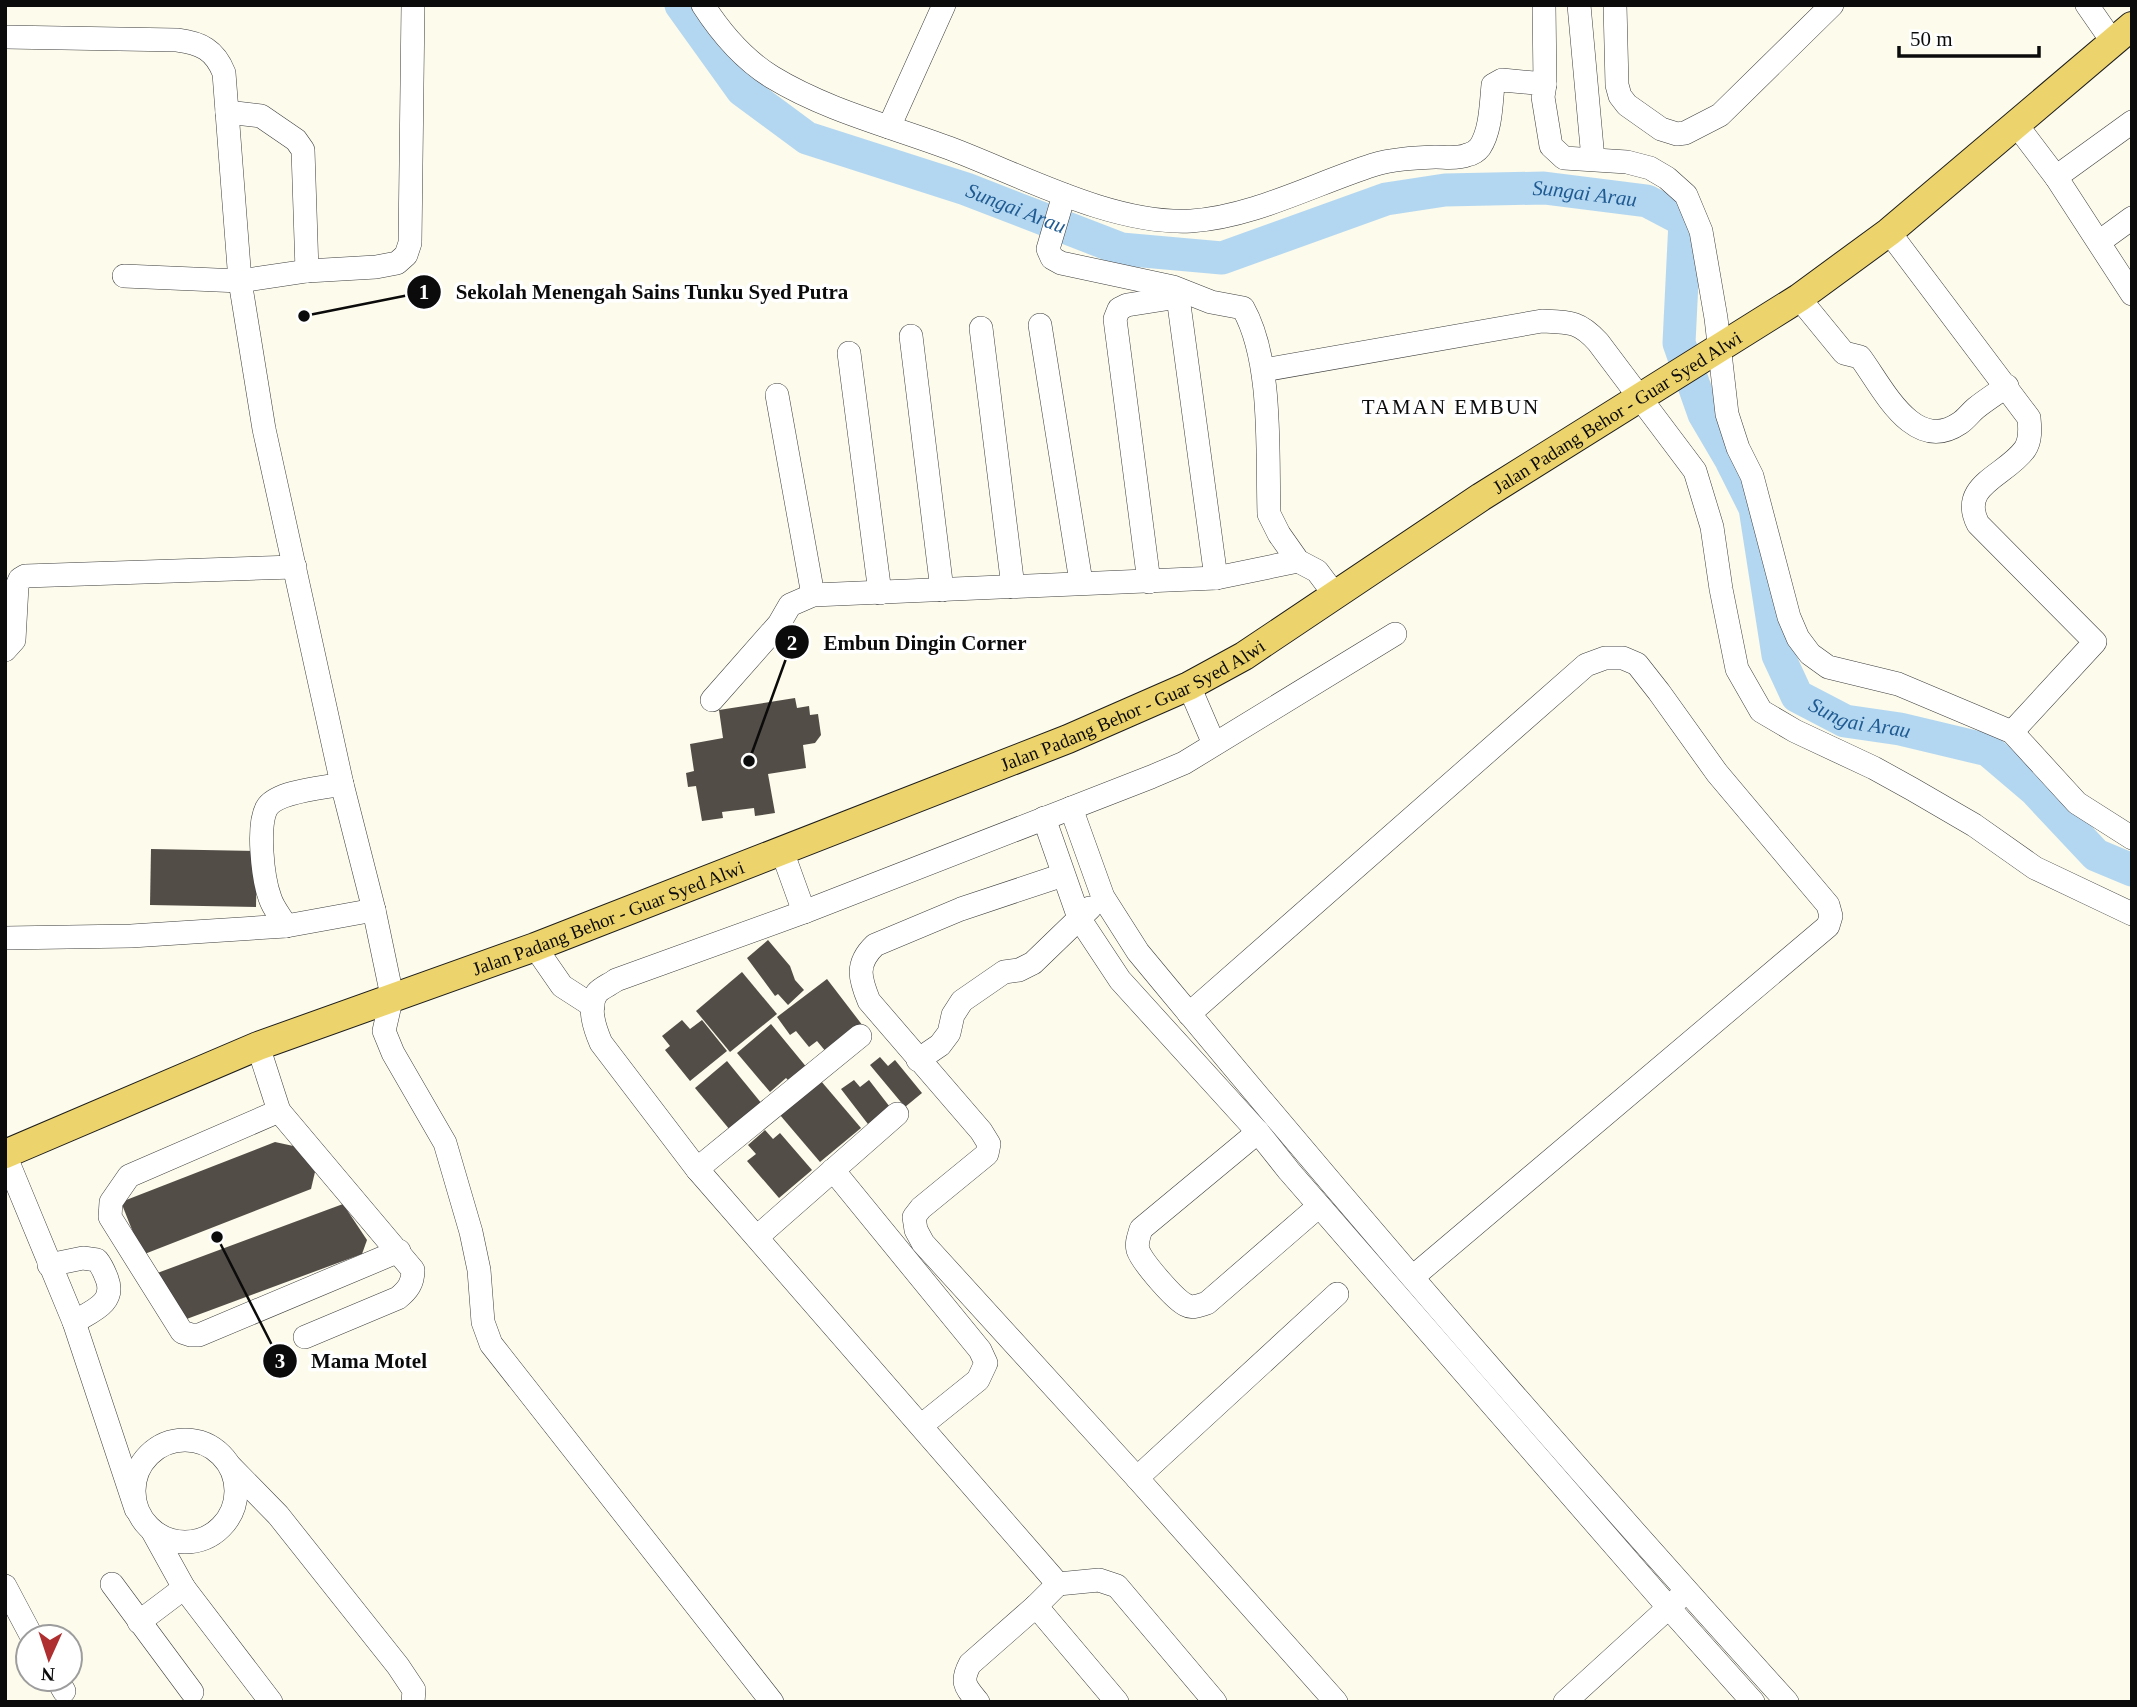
<svg xmlns="http://www.w3.org/2000/svg" width="2137" height="1707" viewBox="0 0 2137 1707" font-family="'Times New Roman',serif">
<rect width="100%" height="100%" fill="#fdfbeb"/>
<g fill="none" stroke-linecap="round" stroke-linejoin="round">
<path stroke="#b4d7f1" stroke-width="33" id="s1" d="M681,5L742,90L807,138L966,189L1121,249L1222,258L1386,199L1445,190L1544,188L1647,201L1685,221L1679,343L1704,414L1731,460L1755,508L1778,655L1797,696L1845,721L1900,729L1988,750L2035,790L2096,855L2132,870"/>
</g>
<g fill="#534d48">
<path d="M795,698L797,708L809,706L810,715L818,714L821,735L815,743L803,745L806,768L768,774L775,813L755,816L754,808L722,812L723,818L702,821L696,786L688,787L686,773L694,771L690,744L723,738L719,710Z"/>
<path d="M151,849L257,851L256,907L150,905Z"/>
<path d="M768,940L790,966L795,980L804,990L788,1005L778,994L775,996L747,958Z"/>
<path d="M742,972L777,1014L730,1052L696,1011Z"/>
<path d="M827,979L863,1026L827,1053L817,1041L809,1047L796,1031L790,1035L777,1017Z"/>
<path d="M682,1020L690,1029L702,1020L727,1051L690,1081L665,1050L670,1046L662,1036Z"/>
<path d="M771,1024L808,1069L791,1083L786,1078L770,1092L737,1053Z"/>
<path d="M880,1057L888,1066L895,1060L922,1093L905,1107L870,1065Z"/>
<path d="M727,1061L762,1104L730,1130L695,1088Z"/>
<path d="M854,1080L860,1087L869,1080L893,1111L871,1128L841,1089Z"/>
<path d="M821,1081L861,1128L820,1162L780,1115Z"/>
<path d="M765,1130L773,1139L780,1133L812,1170L779,1198L747,1161L756,1154L748,1145Z"/>
<path d="M275,1142L298,1147L315,1172L311,1189L142,1255L121,1202Z"/>
<path d="M343,1204L367,1240L362,1254L184,1320L152,1275Z"/>
</g>
<g fill="none" stroke-linecap="round" stroke-linejoin="round">
<g stroke="#3e3e3e" stroke-width="24">
<g id="minor">
<path d="M703,5C721,33 743,59 772,77C826,110 890,126 949,148C1021,175 1112,225 1191,221C1253,217 1314,184 1373,165C1392,159 1415,158 1436,157C1445,157 1458,159 1467,155C1472,154 1477,151 1480,147C1491,130 1491,104 1493,85L1502,80L1545,84L1543,97L1551,146L1564,158L1627,162L1650,168L1667,178L1686,195L1701,231L1716,318L1727,414L1738,448L1752,476L1789,617L1798,638L1810,654L1828,667L1898,684L2012,732L2077,803L2132,838"/>
<path d="M1544,5L1545,84"/>
<path d="M1579,5L1593,159"/>
<path d="M1615,5L1617,85L1620,96L1627,105L1661,129L1677,134L1685,133L1720,115L1832,5"/>
<path d="M2087,5L2112,41"/>
<path d="M5,37L177,40C201,43 215,50 224,73L240,281L264,429L342,784L374,910L392,996L384,1031L393,1053L445,1143L471,1232L479,1270L483,1322L491,1344L772,1702"/>
<path d="M227,112L261,116L296,140L303,150L307,271"/>
<path d="M2015,123L2056,177L2132,294"/>
<path d="M889,127L944,5"/>
<path d="M2056,177L2132,122"/>
<path d="M1064,195L1048,249L1052,258L1061,263L1173,287L1211,302L1243,308C1273,361 1267,453 1269,514L1279,534L1298,561L1317,571L1335,595"/>
<path d="M1889,232L2029,418C2030,428 2031,440 2025,449C2006,476 1958,485 1978,524L2095,642L2012,732"/>
<path d="M2099,242L2132,218"/>
<path d="M124,276L240,281L307,271L376,267L397,263L406,255L410,243L413,5"/>
<path d="M1178,297L1216,578"/>
<path d="M1799,298L1844,353L1860,357C1882,386 1913,455 1960,423C1966,419 1970,413 1976,408C1986,400 1997,393 2007,386"/>
<path d="M1040,325L1081,582"/>
<path d="M981,328L1013,587"/>
<path d="M911,336L942,590"/>
<path d="M849,353L880,593"/>
<path d="M1264,370L1542,321C1569,322 1579,321 1598,342L1695,471L1712,527L1721,589L1737,669L1761,711L1795,731L1874,768L1912,789L1974,825L2035,868L2132,914"/>
<path d="M777,395L813,595"/>
<path d="M1149,582L1115,319L1119,309L1127,305L1178,297L1182,292"/>
<path d="M5,650L14,640L17,586L20,579L25,576L295,567"/>
<path d="M1189,686L1214,744"/>
<path d="M712,700L779,624L790,605L813,595L1216,578L1298,561"/>
<path d="M1071,808L1103,897L1138,952C1348,1206 1565,1457 1787,1702"/>
<path d="M1044,818L1079,918L1120,980L1258,1132L1289,1171L1669,1608L1753,1702"/>
<path d="M782,851L804,912"/>
<path d="M1063,875L961,909L875,945C855,964 860,979 869,1001L981,1131L989,1144L987,1154L921,1208L914,1217L916,1230L923,1243L1137,1478L1336,1702"/>
<path d="M286,926C281,917 273,908 270,898C263,879 256,822 268,806C280,791 323,788 342,784"/>
<path d="M5,938L131,936L286,926L374,910"/>
<path d="M535,947L562,986L593,1006"/>
<path d="M1189,1014L1586,665L1605,658H1623L1637,664L1659,692L1717,773L1828,905L1831,916L1828,926L1414,1276"/>
<path d="M258,1046L279,1111L413,1270C413,1283 408,1290 398,1298L305,1337"/>
<path d="M918,1060L940,1045L949,1033L953,1015L962,1001L1004,972L1019,970L1033,963L1090,908"/>
<path d="M279,1111L129,1176L111,1202L110,1217L182,1332L191,1335H199L399,1251"/>
<path d="M1258,1132L1141,1229C1139,1236 1136,1243 1138,1250C1142,1262 1175,1300 1186,1305C1193,1309 1200,1305 1207,1303L1319,1206"/>
<path d="M5,1155L74,1322L136,1509"/>
<path d="M697,1169L860,1036"/>
<path d="M833,1170L980,1350L986,1363L978,1380L922,1425"/>
<path d="M757,1237L897,1114"/>
<path d="M49,1265L83,1258L97,1260C102,1266 104,1271 107,1279C116,1303 92,1311 74,1322"/>
<circle cx="185" cy="1491" r="51"/>
<path d="M231,1467L278,1515L398,1666L414,1690L413,1702"/>
<path d="M1137,1478L1337,1294"/>
<path d="M153,1532L184,1588L271,1702"/>
<path d="M112,1584L192,1692"/>
<path d="M1058,1584L697,1169L601,1043C595,1029 587,1007 597,993C601,988 611,984 616,980L804,912L1151,777L1184,763L1395,634"/>
<path d="M1058,1584L1099,1580L1117,1586L1215,1702"/>
<path d="M5,1586L32,1637"/>
<path d="M1036,1606L1117,1702"/>
<path d="M139,1622L184,1588"/>
<path d="M57,1679L64,1691"/>
<path d="M978,1702C966,1687 960,1683 970,1664L1036,1606L1058,1584"/>
<path d="M1565,1702L1679,1598"/>
</g>
</g>
<g stroke="#1c1c1c" stroke-width="30">
<g id="major">
<path id="s2" d="M5,1154L258,1046L535,947L1068,739L1189,686L1244,656L1481,497L1799,298L1889,232L2132,26"/>
</g>
</g>
<use href="#minor" stroke="#fff" stroke-width="23"/>
<use href="#major" stroke="#edd36b" stroke-width="28"/>
</g>
<g text-anchor="middle" dominant-baseline="central" stroke-width="7" stroke-linejoin="round" paint-order="stroke">
<g font-size="19" fill="#0b0b0b" stroke="#fff">
<text stroke="none"><textPath href="#s2" startOffset="1782">Jalan Padang Behor - Guar Syed Alwi</textPath></text>
<text stroke="none"><textPath href="#s2" startOffset="1214">Jalan Padang Behor - Guar Syed Alwi</textPath></text>
<text stroke="none"><textPath href="#s2" startOffset="648">Jalan Padang Behor - Guar Syed Alwi</textPath></text>
</g>
<g font-size="21" font-style="italic" fill="#1f5b92" stroke="#fff">
<text stroke="none"><textPath href="#s1" startOffset="994">Sungai Arau</textPath></text>
<text stroke="none"><textPath href="#s1" startOffset="406">Sungai Arau</textPath></text>
<text stroke="none"><textPath href="#s1" startOffset="1666">Sungai Arau</textPath></text>
</g>
<g font-size="21" letter-spacing="2" fill="#0b0b0b" stroke="#fff">
<text x="1451" y="407">TAMAN EMBUN</text>
</g>
</g>
<path fill="none" stroke="#0b0b0b" stroke-width="2.5" d="M304 316L424 292M749 761L792 642M217 1237L280 1361"/>
<g fill="#0b0b0b" stroke="#fff" stroke-width="2.5">
<circle cx="304" cy="316" r="7"/>
<circle cx="749" cy="761" r="7"/>
<circle cx="217" cy="1237" r="7"/>
<circle cx="424" cy="292" r="18"/>
<circle cx="792" cy="642" r="18"/>
<circle cx="280" cy="1361" r="18"/>
</g>
<g font-size="21" text-anchor="middle" font-weight="bold" fill="#fff">
<text x="424" y="299">1</text>
<text x="792" y="650">2</text>
<text x="280" y="1368">3</text>
</g>
<g font-size="21" text-anchor="middle" font-weight="bold" fill="#0b0b0b" stroke="#fff" stroke-width="7" stroke-linejoin="round" paint-order="stroke">
<text x="652" y="299">Sekolah Menengah Sains Tunku Syed Putra</text>
<text x="925" y="650">Embun Dingin Corner</text>
<text x="369" y="1368">Mama Motel</text>
</g>
<rect width="2137" height="1707" fill="none" stroke="#0b0b0b" stroke-width="14"/>
<g transform="translate(49 1658) rotate(183)"><circle r="33" fill="#ffffff" stroke="#9d9d9d" stroke-width="2"/>
<path d="M0-5L12 26L0 18L-12 26Z" fill="#af2f30"/>
<text y="-10" font-size="19" font-weight="bold" text-anchor="middle" fill="#0b0b0b">N</text>
</g>
<path d="M1899 46v10h140v-10" fill="none" stroke="#0b0b0b" stroke-width="3.5"/>
<text x="1910" y="46" font-size="21" fill="#0b0b0b" stroke="#ffffff" stroke-width="5" paint-order="stroke">50 m</text>
</svg>
